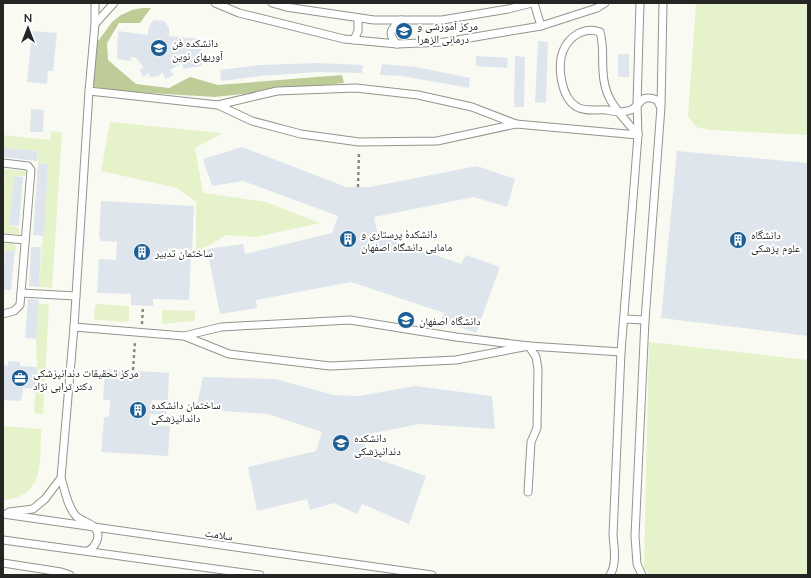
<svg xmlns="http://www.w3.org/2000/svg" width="811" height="578" viewBox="0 0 811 578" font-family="Lato,'Noto Naskh Arabic',sans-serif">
<rect width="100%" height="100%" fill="#f9fbf3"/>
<g fill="#e6f2ca">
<path d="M696,3H808V135L710,130L696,127L688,116Z"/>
<path d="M110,122L223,133L195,148L203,193L266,202L320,223L256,237L226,235L196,253V202L177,188L101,171Z"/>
<path d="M51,131L62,132L52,288L39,287L48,164L38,163V151L3,148V135L50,140Z"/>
<path d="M3,169L26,171V176H14L9,225L17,227L19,230V234L3,233V195L5,176H3Z"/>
<path d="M3,243L14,244L17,249L15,251H5L3,275Z"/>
<path d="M38,303L49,305L43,414L34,413L37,367L36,339Z"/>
<path d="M97,304L128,306L129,307V320L128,322L95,320L94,318L95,306Z"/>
<path d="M162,310L195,311V319L193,321L163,324L162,323Z"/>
<path d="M649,342L808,360V575H650L644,568Z"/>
<path d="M3,426L41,429C40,461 45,497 3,500Z"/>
</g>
<path fill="#becd97" d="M142,8H151L140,23H119L107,43L108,60L136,84L169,88L190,77L218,85L342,75L344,83L215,97L117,91L91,86L96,44L112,22L121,15L132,10Z"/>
<g fill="#dee5ec">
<path d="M154,20L164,21L169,28V36L201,39L202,66L183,69L182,63L170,70L174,75L166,79L162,72L159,76L150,77L148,73L144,77L139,70L144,68L136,58L131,57V61L117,59L118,31L148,35L149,26Z"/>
<path d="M32,31L57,33L53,71H48L47,84L27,82Z"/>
<path d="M538,41L548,42L546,103L535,102Z"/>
<rect x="618" y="54" width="11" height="23"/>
<path d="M476,56L508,58L507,68L476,66Z"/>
<path d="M515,56L525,57L524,107H514Z"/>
<path d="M317,63L363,65L362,73L318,72L261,76L221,81L220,70L260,65Z"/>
<path d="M382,64L416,67L470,78L469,88L402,76L380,75Z"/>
<path d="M31,109L44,110L43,132H30Z"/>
<path d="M242,147L346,187H370L477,166L515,179L507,207L474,197L374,217L378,235L461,264L466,255L500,267L476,333L441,320L444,313L351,282L256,300L257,308L220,314L207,249L243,244L245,254L332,233L338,216L243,181L212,186L203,159Z"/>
<path d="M3,148L38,151L37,161L3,157Z"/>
<path d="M677,151L808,163V336L661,318Z"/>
<path d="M38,163L48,164L44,236L33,235Z"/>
<path d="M14,176L23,177L19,226L9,225Z"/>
<path d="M101,201L194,206L192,250L168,248V255L191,256L189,300L153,299V306L131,305V294L97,293L99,259L116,260L117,242L101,241L99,236Z"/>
<path d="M31,247H41L39,287L29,286Z"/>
<path d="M5,251H15L11,290H3Z"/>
<path d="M28,299L39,300L36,339L25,338Z"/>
<path d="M8,361L20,362V366L37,367L35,389L23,388L21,401L3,400V365L8,366Z"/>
<path d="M105,369L169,373L168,400H152V406L167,407L166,415L150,414L149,425L170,426L168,456L101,452L104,418L109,416L110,400H103Z"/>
<path d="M203,377L276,379L333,395L359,396L415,386L492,396L495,429L420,424L363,435L366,455L426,476L409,524L362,504L357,514L334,503L310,510L307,499L257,511L248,467L316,451L322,432L268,414L196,409Z"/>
</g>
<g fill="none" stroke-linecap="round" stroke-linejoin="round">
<g stroke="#93958d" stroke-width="9">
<g id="service">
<path d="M215,3L239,13L344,39L397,44L445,42L541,26L597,8L605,3"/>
<path d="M272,3L286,7L374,20H442L508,9L532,3"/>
<path d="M534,3L541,26"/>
<path d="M95,24L114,3"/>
<path d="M354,40L358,31V18"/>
<path d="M397,44C386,33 392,28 401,20"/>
<path d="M89,91L218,105L277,91L356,88L418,95L472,107L516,124L437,141L359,142L301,134L252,121L218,105"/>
<path d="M516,124L638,135"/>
<path d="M638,135C620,113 604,101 603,71C602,58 604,45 600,32C585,26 569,36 563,51C557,66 561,98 577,107C585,112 598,109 607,110C611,111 615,112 619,112C622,112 628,111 631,110C641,105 640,93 657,100L660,106"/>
<path d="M3,163L28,166L31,170L20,305L14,311L3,314"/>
<path d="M3,238L25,240"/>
<path d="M21,293L76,296"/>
<path d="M624,319L645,320"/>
<path d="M74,327L184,336L229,354L330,366L456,360L529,346"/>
<path d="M184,336L221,327L350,320L456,337L529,346L621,352"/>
<path d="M528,492L531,442L537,428L538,369L536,357L529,346"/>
<path d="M9,512L33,509L45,499L61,478"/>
<path d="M3,514L432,575"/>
<path d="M3,540L260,575"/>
<path d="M88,551C95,547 102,536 95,528C90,522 81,521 76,516C67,506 65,490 61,478L74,327L89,91L95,24V3"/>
<path d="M3,563L61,572L70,575"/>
<path d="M610,575C617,564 614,547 613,535L621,352L638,135L637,104L640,3"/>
<path d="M642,575L637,564L635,536L645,320L661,107L663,3"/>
</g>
</g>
<g stroke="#888a84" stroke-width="2.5" stroke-dasharray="3 3" stroke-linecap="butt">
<path d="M358,187L359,151"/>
<path d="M142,324L143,306"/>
<path d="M133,370L135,341"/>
</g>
<use href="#service" stroke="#fff" stroke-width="7"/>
</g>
<defs>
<g id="university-disc" transform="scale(0.9)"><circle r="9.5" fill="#1c5e93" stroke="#fff"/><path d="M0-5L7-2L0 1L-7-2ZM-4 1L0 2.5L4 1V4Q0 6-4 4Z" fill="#fff"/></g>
<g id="building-disc" transform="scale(0.9)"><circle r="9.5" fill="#1c5e93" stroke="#fff"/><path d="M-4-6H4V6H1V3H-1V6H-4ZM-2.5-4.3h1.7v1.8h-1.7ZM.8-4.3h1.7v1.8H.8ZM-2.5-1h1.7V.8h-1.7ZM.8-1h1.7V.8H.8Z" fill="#fff"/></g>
<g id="office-disc" transform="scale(0.9)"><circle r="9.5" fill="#1c5e93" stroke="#fff"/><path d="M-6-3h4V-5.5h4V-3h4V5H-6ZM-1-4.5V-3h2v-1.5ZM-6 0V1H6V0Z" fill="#fff"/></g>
</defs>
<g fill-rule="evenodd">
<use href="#university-disc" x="404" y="31"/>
<use href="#university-disc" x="159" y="48"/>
<use href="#building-disc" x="348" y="239"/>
<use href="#building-disc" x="738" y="240"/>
<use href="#building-disc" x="142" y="252"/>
<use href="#university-disc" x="406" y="320"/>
<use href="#office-disc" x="20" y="378"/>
<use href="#building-disc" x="138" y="410"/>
<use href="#university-disc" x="341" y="443"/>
</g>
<g text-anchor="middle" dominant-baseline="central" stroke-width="4" stroke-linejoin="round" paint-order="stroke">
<g font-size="11" fill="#252623" stroke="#fff" text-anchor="start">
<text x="417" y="25">مرکز آموزشی و<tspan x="417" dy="13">درمانی الزهرا</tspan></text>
<text x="172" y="42">دانشکده فن<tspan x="172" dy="13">آوریهای نوین</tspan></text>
<text x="361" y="233">دانشکدهٔ پرستاری و<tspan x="361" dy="13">مامایی دانشگاه اصفهان</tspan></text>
<text x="751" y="234">دانشگاه<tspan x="751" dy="13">علوم پزشکی</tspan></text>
<text x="155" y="252">ساختمان تدبیر</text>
<text x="419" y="320">دانشگاه اصفهان</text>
<text x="33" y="372">مرکز تحقیقات دندانپزشکی<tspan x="33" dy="13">دکتر ترابی نژاد</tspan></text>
<text x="151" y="404">ساختمان دانشکده<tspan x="151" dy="13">داندانپزشکی</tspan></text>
<text x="354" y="437">دانشکده<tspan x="354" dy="13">دندانپزشکی</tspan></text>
</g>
<g font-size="11" fill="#252623" stroke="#fff">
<text transform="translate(219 534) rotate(8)">سلامت</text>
</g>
</g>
<rect width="811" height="578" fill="none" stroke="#252623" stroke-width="8"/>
<g transform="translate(28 28)" stroke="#ffffff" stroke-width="3" paint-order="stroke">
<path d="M0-3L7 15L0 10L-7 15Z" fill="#252623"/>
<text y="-6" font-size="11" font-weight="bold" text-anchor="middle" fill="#252623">N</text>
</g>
</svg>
